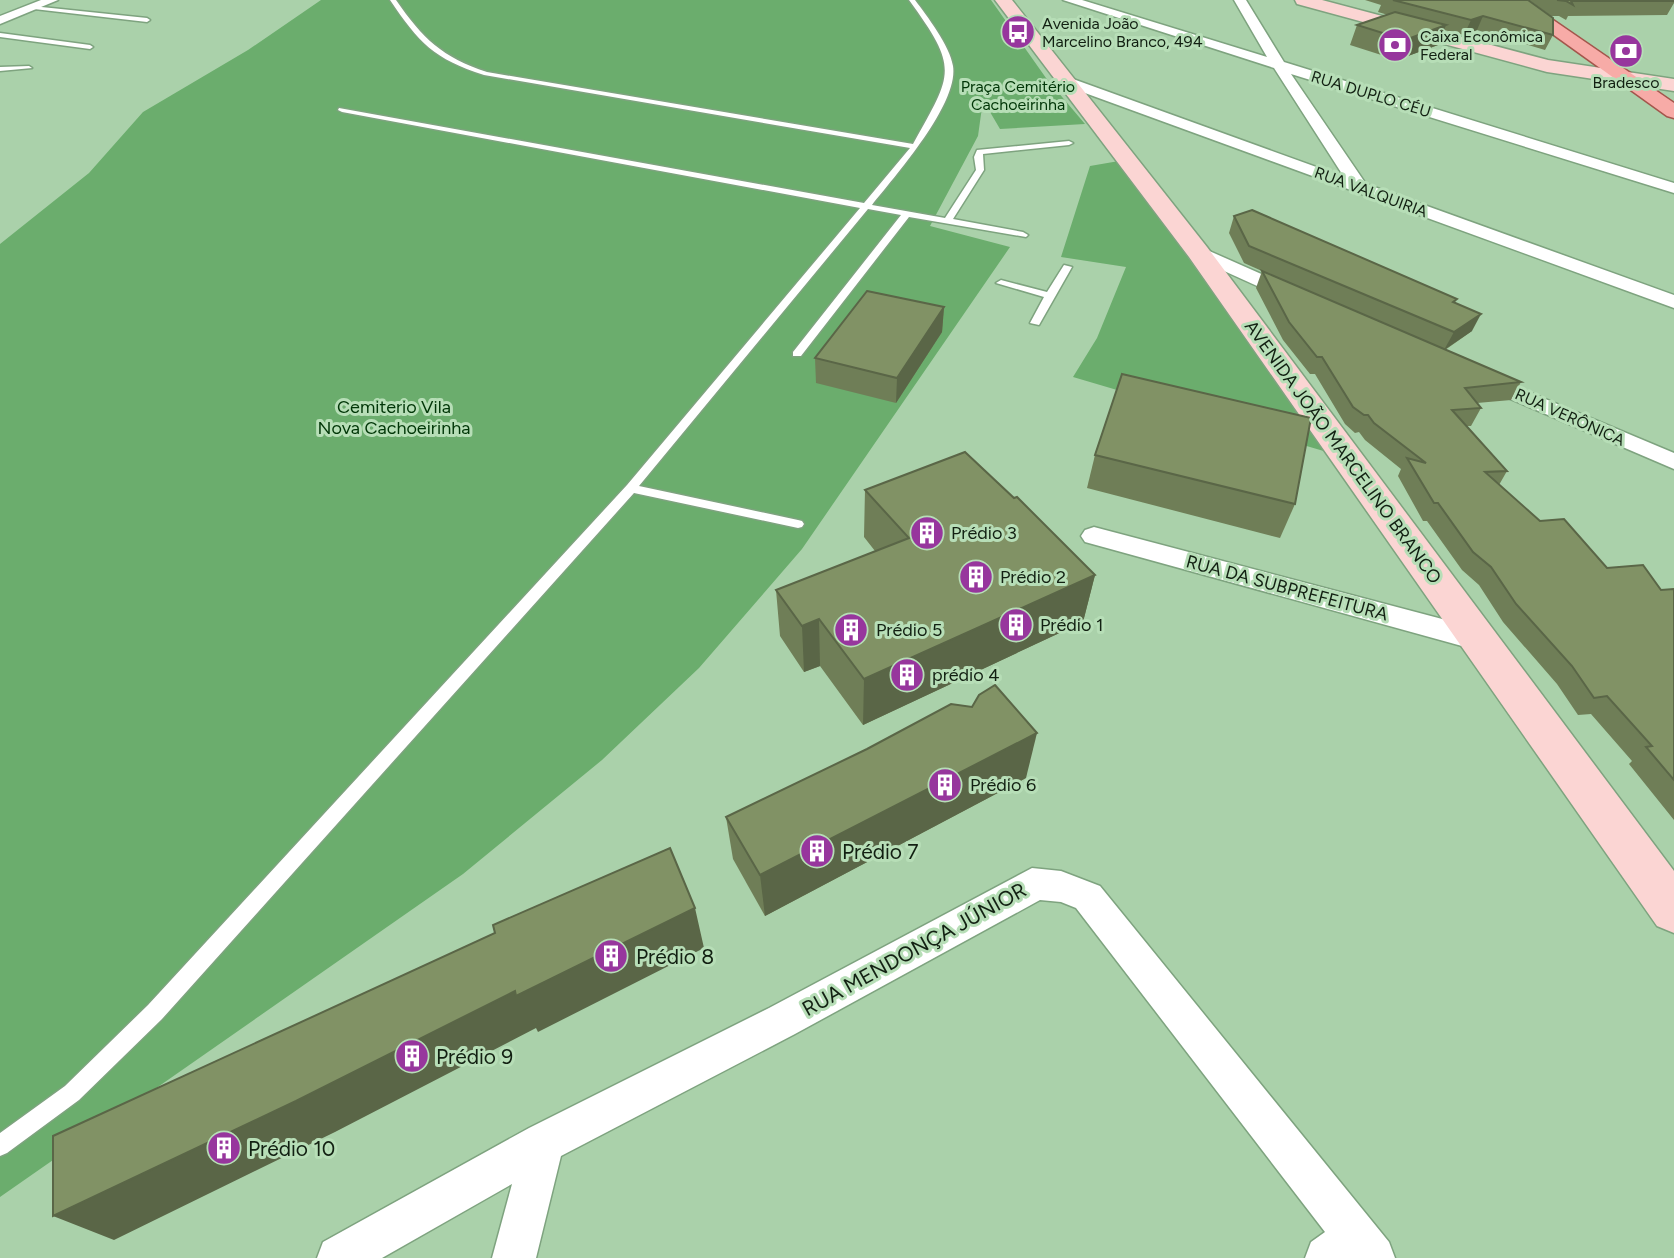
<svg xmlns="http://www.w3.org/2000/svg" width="1674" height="1258" viewBox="0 0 1674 1258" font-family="Figtree,sans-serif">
<rect width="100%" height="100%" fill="#aad1aa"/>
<g fill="#6bad6d">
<path d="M321,0H991L1046,78L1085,124L1000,129L983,100L978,136L930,226L1010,247L802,549L699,668L602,760L463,874L0,1197V244L89,173L143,112L248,50Z"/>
<path d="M1119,161L1327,452L1073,377L1097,338L1126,267L1061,257L1090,166Z"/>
</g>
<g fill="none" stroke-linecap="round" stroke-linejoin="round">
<g stroke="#7ea37f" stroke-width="3">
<g id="lane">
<path d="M390,0H396C423,39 442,57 487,72L913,144C952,73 960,70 909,0H915C927,16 950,46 953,66C959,104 895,176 872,205L945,218L976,170L974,157L977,150L1069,141L1073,143L1069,145L983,154L984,170L953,219L1023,232L1028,235L1026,237L909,217L801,356H793V352L901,215L868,209L639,486L798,520L802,521L804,524L802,527L798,528L634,493L162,1019L79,1100L7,1153L0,1156V1133L65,1086L148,1005L627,485L860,208L342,112L338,110L339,108L864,203L910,148L484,75C434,59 419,43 390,0Z"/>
<path d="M32,6L147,18L150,20L147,22L34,9Z"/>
<path d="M0,33L90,45L93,47L90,49L0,37Z"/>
<path d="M0,67L29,66L32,68L0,71Z"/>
<path d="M1064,265L1072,267L1039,325L1030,323L1044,297L996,283L1001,280L1047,292Z"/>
</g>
</g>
<g stroke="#7ea37f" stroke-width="3">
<g id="street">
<path d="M41,0H58L0,24V16Z"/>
<path d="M1063,0H1082L1267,57L1234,0H1246L1284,62L1674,183V193L1291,74L1366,184L1674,295V308L1063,85V79H1073L1344,177L1274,68Z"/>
<path d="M1198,246L1300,291L1303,295L1293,301L1286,299L1191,256L1189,252Z"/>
<path d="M1481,372L1674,453V469L1473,383L1470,378L1473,373Z"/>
<path d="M1094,527L1480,629L1490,632L1494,640L1490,648L1480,651L1085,542L1081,536L1085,530Z"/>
<path d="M1032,868L1061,871L1100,886L1389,1242L1395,1258H1305L1311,1242L1325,1232L1076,908L1061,902L1040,900L795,1034L561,1156L536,1258H492L512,1184L382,1258H317L323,1242L529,1128L769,1008Z"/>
</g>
</g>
<g stroke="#7ea37f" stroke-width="3">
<g id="secondary">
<path d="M995,0H1012L1207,247L1674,871V933L1657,926L1189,257Z"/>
<path d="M1295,0H1322L1548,60L1674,79V91L1547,72L1297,4Z"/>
</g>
</g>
<g stroke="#a3564c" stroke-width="3">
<path id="primary" d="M1505,0H1524L1674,103V118L1667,116Z"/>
</g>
<use href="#lane" fill="#fff" fill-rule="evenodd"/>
<use href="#street" fill="#fff" fill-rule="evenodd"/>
<use href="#secondary" fill="#fbd5d3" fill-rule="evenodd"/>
<use href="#primary" fill="#f7aba7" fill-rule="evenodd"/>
</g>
<g fill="#6f7e57">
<path d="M1365,0H1528L1553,35L1545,50L1477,30L1464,35L1444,30L1438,45L1397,60L1350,45L1357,25L1388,15L1378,12L1381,5Z"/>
<path d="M1529,0H1674V3L1667,15L1568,16L1566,20L1559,16H1551Z"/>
<path d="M1234,216L1457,299L1455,302L1472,331L1445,350L1521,382L1511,400L1477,403L1481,408L1471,426H1467L1507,471L1499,485L1540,521L1607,568L1661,590L1674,589V820L1629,764L1632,761L1591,714L1578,715L1557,684L1503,622L1479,585L1462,570L1427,521H1423L1398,476L1401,469L1365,440L1359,432L1355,433L1345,424L1315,374H1310L1283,340L1256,288L1262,271L1244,263L1229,233Z"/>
<path d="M944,307L942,332L896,403L816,383L815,358Z"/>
<path d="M1095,455L1295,504L1280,538L1087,488Z"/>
<path d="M865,490L1095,575L1083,622L863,725L820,666L804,672L780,636L776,590L875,551L864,537Z"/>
<path d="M1026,778L765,916L733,859L726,817Z"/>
</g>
<g fill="#5a6647">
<path d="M1483,16L1477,30L1464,35L1471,20Z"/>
<path d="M1446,25L1438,45L1397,60L1405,40Z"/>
<path d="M944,307L942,332L896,403L897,378Z"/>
<path d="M1481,314L1472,331L1444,350L1454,332Z"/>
<path d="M1095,575L1083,622L863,725L864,679Z"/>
<path d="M819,619L820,666L804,672L802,626Z"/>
<path d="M1037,733L1026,778L765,916L760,875Z"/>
<path d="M695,908L704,948L538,1032L536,1028L335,1132L114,1240L53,1216L515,991Z"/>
</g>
<g fill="#819265" stroke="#5a6647" stroke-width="2">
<path d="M1393,0H1528L1553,18V35L1483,16L1471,20Z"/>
<path d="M1557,0H1674V1H1571L1573,5L1566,1Z"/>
<path d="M1395,12L1446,25L1405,40L1357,25Z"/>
<path d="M1252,210L1457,299L1453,302L1481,314L1454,332L1249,246L1234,216Z"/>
<path d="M1262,271L1521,382L1465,388L1481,408L1452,410L1507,471L1485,472L1540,521L1564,519L1607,568L1643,565L1661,590L1674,589V780L1646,747L1652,746L1607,696L1594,698L1572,666L1516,604L1491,567L1473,552L1438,503H1434L1407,458L1426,463L1374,423L1368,415H1364L1353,407L1322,357H1317L1289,322Z"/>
<path d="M867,291L944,307L897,378L815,358Z"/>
<path d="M1122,374L1311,418L1295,504L1095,455Z"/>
<path d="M965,452L1014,498L1017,497L1095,575L864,679L819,619L802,626L776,590L909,538L865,490Z"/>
<path d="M995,685L1037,733L760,875L726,817L867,749L951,704L972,707L979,695Z"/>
<path d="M670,848L695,908L516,996L515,991L296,1101L53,1216V1136L495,933L493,925Z"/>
</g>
<defs>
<g id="bus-disc" transform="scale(1.75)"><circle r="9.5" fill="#97369d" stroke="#b7deb7"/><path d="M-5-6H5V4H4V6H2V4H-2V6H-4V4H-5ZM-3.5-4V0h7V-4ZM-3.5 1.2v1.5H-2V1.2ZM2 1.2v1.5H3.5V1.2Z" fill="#fff"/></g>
<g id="bank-disc" transform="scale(1.75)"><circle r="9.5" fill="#97369d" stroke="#b7deb7"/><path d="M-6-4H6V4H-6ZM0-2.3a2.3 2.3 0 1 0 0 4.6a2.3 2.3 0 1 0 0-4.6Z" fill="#fff"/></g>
<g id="building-disc" transform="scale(1.75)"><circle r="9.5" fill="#97369d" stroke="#b7deb7"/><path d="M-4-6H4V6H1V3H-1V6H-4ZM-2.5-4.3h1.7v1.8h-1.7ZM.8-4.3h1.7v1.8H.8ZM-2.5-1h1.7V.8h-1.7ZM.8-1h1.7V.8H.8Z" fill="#fff"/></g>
</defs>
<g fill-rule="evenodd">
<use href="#bus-disc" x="1018" y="32"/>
<use href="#bank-disc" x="1395" y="45"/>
<use href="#bank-disc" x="1626" y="51"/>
<use href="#building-disc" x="927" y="533"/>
<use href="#building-disc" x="976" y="577"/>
<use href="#building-disc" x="1016" y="625"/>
<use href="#building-disc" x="851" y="630"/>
<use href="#building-disc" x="907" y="675"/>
<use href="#building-disc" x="945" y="785"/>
<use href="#building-disc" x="817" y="851"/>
<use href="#building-disc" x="611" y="956"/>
<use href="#building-disc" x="412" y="1056"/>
<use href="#building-disc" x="224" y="1148"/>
</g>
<g text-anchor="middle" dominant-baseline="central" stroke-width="6" stroke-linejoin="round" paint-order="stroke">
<g font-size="16" fill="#122012" stroke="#b7deb7" text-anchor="start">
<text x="1042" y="23">Avenida João<tspan x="1042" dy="18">Marcelino Branco, 494</tspan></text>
<text x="1420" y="36">Caixa Econômica<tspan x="1420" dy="18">Federal</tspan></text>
<text x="1626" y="82" text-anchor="middle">Bradesco</text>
</g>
<g font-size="16" fill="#003607" stroke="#b7deb7">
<text x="1018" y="86">Praça Cemitério<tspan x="1018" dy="18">Cachoeirinha</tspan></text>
</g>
<g font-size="16" fill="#122012" stroke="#b7deb7">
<text transform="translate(1371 94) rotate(17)">RUA DUPLO CÉU</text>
<text transform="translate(1371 192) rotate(20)">RUA VALQUIRIA</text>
<text transform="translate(1570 417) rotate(24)">RUA VERÔNICA</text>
</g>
<g font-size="18" fill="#003607" stroke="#b7deb7">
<text x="394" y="407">Cemiterio Vila<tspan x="394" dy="21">Nova Cachoeirinha</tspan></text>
</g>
<g font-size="18" fill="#122012" stroke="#b7deb7">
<text transform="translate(1343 452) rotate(54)">AVENIDA JOÃO MARCELINO BRANCO</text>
<text transform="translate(1287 588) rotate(15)">RUA DA SUBPREFEITURA</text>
</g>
<g font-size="18" fill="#122012" stroke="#b7deb7" text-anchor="start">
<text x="951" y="533">Prédio 3</text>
<text x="1000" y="577">Prédio 2</text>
<text x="1040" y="625">Prédio 1</text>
<text x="876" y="630">Prédio 5</text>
<text x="932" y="675">prédio 4</text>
<text x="970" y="785">Prédio 6</text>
</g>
<g font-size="21" fill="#122012" stroke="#b7deb7" text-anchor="start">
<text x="842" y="851">Prédio 7</text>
<text x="636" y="956">Prédio 8</text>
<text x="436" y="1056">Prédio 9</text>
<text x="248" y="1148">Prédio 10</text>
</g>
<g font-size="21" fill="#122012" stroke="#b7deb7">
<text transform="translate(914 949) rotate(-29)">RUA MENDONÇA JÚNIOR</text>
</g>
</g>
</svg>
